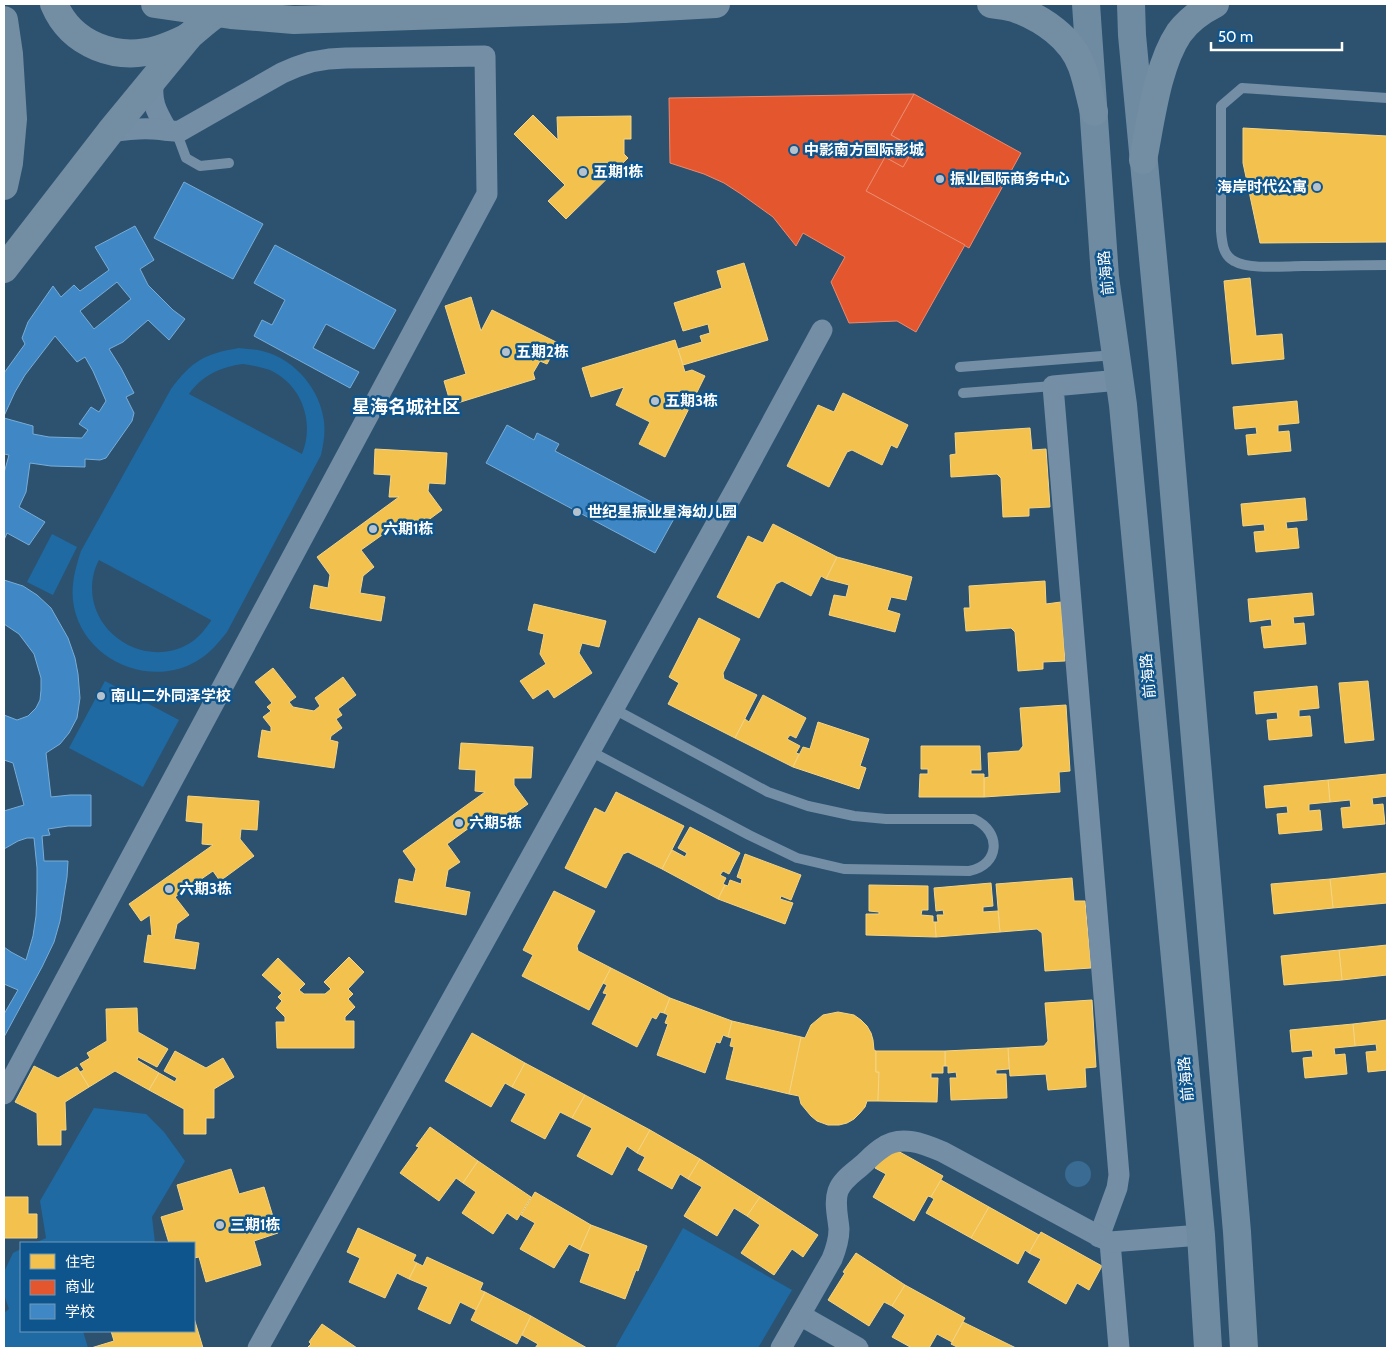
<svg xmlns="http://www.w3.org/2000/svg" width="1391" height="1352" viewBox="0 0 1391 1352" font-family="Cabin,'Noto Sans SC',sans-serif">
<rect width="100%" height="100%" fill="#2c5270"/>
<g fill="#1f6aa3" fill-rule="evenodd">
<path d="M239,348C245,349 252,349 258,350C290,356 317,384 323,416C326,429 324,442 321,455L227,632C219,642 211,652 200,659C154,690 85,662 74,607C70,588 75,569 81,551L171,389C192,361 204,354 239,348ZM243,364C252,365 261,367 270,370C302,385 315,422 302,454L189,394C202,375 221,367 243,364ZM99,560L211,620V621C206,628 201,635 193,641C152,670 93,639 92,589C92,579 94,569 99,560Z"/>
<path d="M52,534L77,547L53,595L27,582Z"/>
<path d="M105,681L179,720L143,787L69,748Z"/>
<path d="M94,1108L146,1114L164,1132L185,1161L152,1217L155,1243H35L46,1238L40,1201Z"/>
<path d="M683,1228L792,1290L758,1348H615Z"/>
<path d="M21,1249V1331H83L88,1348H4V1313L9,1309L4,1295V1272L13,1253Z"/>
</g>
<circle fill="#396b93" cx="1078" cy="1174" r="13"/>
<g fill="#f2c14e" stroke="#f6d483">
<path d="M533,115L558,140L557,117L631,116V139H624V154L628,158L566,219L548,201L565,185L514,134Z"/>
<path d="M1243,128L1387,136V242L1260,243L1243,163Z"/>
<path d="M744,263L768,340L683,365L678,349L702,342L700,336L710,333L708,324L683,331L674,303L722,288L717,271Z"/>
<path d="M1250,278L1256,336L1282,334L1284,359L1232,364L1224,281Z"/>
<path d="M471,297L481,331L492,310L558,343L547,364L540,361L533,373L535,379L451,405L444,381L466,374L445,306Z"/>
<path d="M675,340L685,372L692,370L705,376L665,457L639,444L650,422L616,405L624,387L591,397L582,368Z"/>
<path d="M843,393L908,425L897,448L891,445L882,465L852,450L847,452L829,487L787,466L818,405L834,412Z"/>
<path d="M1297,401L1299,423L1278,425V432L1289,431L1291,451L1248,455L1246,435L1257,434L1256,427L1235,429L1233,407Z"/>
<path d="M1030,428L1032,450L1046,449L1050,507L1029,508V516L1003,517L1001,478L997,474L951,477L950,455L956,454L955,433Z"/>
<path d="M375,449L447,453L445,484L429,483L428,491L442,510L408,535L399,523L361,550L374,567L363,576L360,593L385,597L381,621L310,608L314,585L328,588L330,575L317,557L399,497H389L391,475L374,474Z"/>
<path d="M1305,498L1307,520L1286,522L1287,529L1297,528L1299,548L1256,552L1254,532L1265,531L1264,524L1243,526L1241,504Z"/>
<path d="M773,524L837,557L826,579L821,576L811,596L782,581L776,584L759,618L717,597L748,536L763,543Z"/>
<path d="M837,557L912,577L906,600L891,597L887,610L900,614L895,632L829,615L834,595L846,597L849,585L826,579Z"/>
<path d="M1045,581L1046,604L1061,602L1065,661L1043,662V669L1018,671L1015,632L1011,628L966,631L964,608H970L969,586Z"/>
<path d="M1312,593L1314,615L1293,617L1294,624L1304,623L1306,644L1264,648L1261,627L1272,626L1271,619L1250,622L1248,599Z"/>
<path d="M534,604L606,621L599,647L582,643L579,653L592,673L554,698L548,689L533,699L520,681L546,664L540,654L544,634L528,630Z"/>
<path d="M699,618L740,639L723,673L724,679L757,695L735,738L668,704L679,683L669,677Z"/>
<path d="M273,668L296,697L289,702L293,707L314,711L320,706L315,698L343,677L356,695L338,709L342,715L336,719L342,728L331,736L330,740L338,742L334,768L258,757L262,730L271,732V727L263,717L271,711L267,707L272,703L255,682Z"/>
<path d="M1368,681L1374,740L1345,743L1339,683Z"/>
<path d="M1317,686L1319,708L1299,710V717L1310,716L1312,736L1269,740L1267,720L1278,719L1277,712L1256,714L1254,692Z"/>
<path d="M763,695L806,718L796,738L790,735L787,739L800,746L796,753L799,754L793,767L735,738L745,719L749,722Z"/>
<path d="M1066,705L1070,771L1059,772L1060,792L984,797V778L989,777L988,753L1019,751L1023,746L1020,708Z"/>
<path d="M818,722L869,739L860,766L866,768L859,789L793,767L803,747L810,749Z"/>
<path d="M461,743L533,747L531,778H514V785L528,804L493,829L484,817L447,844L460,862L448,870L445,887L470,892L466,915L395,902L399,879L413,882L416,869L403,851L485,792L475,791L476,770L459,769Z"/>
<path d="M921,746H980L981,770H971V774H984V797H919L920,774H928V769H921Z"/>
<path d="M1387,774V796L1372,798L1373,805L1383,804L1385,824L1343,828L1341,808L1351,807L1350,800L1330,802L1328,780Z"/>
<path d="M1328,780L1330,802L1309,804V811L1320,810L1322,830L1279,834L1277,814L1288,813L1287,806L1266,808L1264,786Z"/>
<path d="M616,792L684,826L662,869L628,852L623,854L606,888L565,868L595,808L605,813Z"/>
<path d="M188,796L259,801L257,830L241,829L240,839L254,856L220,881L213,871L175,897L189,915L177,924L174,939L199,943L195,969L144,962L148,935L152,936L150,915L141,921L129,904L213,845L202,844L203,823L186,821Z"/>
<path d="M690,827L740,853L729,874L723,871L720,875L726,878L723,884L725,885L718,899L662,869L672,850L685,857L687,853L678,848Z"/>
<path d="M745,854L801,875L791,900L781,896L780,899L793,903L785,924L718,899L725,885L728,886L730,880L741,884L742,879L737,877Z"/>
<path d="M1387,873V903L1333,908L1330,879Z"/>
<path d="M1072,878L1074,901H1085L1091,968L1045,971L1042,933L1037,929L1000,932L996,884Z"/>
<path d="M1330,879L1333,908L1274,914L1271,884Z"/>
<path d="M991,883L993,906L983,907V912L998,911L1000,932L936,937L935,922H938L937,915H944L943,910L936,911L934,888Z"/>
<path d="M869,885L928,886V910H922L921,915L933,916V922H935L936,937L866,935V914H879V912L869,911Z"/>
<path d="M554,891L595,911L577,946L578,951L611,968L589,1010L522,976L533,955L523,950Z"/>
<path d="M1387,945V975L1342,980L1339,950Z"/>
<path d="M1339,950L1342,980L1284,985L1281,956Z"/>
<path d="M349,957L364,972L348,989L353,994L348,999L355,1007L345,1017V1021H354V1048H277L276,1022H285V1017L276,1008L282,1001L278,997L282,993L262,975L278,958L305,984L299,990L304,994H325L331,989L324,982Z"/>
<path d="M611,968L670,998L664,1013L660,1012L656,1019L652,1017L637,1047L592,1024L607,994L603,993L607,985L603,983Z"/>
<path d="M670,998L732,1021L728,1037L723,1035L720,1043L716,1042L705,1073L657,1055L668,1024L665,1023L668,1015L664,1013Z"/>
<path d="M1092,1000L1096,1067L1085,1068L1086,1087L1048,1090L1046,1074L1010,1076L1008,1048L1044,1046L1048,1041L1045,1003Z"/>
<path d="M137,1008L138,1032L168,1049L157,1067L138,1057L137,1060L159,1073L149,1090L115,1071L89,1087L80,1072L84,1070L80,1064L90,1058L87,1053L107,1041L106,1009Z"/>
<path d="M838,1012L854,1015L861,1020L867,1026L871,1033L873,1040L874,1050L876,1051V1072H879L878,1101H867L865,1107L860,1113L854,1119L847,1123L839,1125H828L817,1121L811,1116L801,1104L799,1096L789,1094L801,1037L805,1038L811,1025L823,1015Z"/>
<path d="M1387,1020V1070L1368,1072L1366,1052L1377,1051L1376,1044L1355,1046L1353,1024Z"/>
<path d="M732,1021L801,1037L789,1094L726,1079L734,1047L730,1046L732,1038L728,1037Z"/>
<path d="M1353,1024L1355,1046L1334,1048L1335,1055L1345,1054L1347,1074L1305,1078L1303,1058L1313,1057L1312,1050L1292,1052L1290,1030Z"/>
<path d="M472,1033L525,1063L512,1087L505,1083L491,1107L445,1081Z"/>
<path d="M1008,1048L1009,1069L996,1070V1074H1006L1007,1098L951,1100L950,1078H957L956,1072L948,1073V1066H945V1051Z"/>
<path d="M175,1051L206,1068L223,1058L234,1077L214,1089V1118H206V1134H184V1109L149,1090L159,1073L175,1082L177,1078L164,1071Z"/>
<path d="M876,1051H945V1066H943V1073H931V1078H938L937,1102L878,1101L879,1072H876Z"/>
<path d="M525,1063L585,1095L572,1118L560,1112L545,1139L511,1121L526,1094L512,1087Z"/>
<path d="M34,1066L58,1078L77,1067L89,1087L65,1102L66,1130H61V1145H38L37,1113L15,1102Z"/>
<path d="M585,1095L650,1130L637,1153L627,1146L612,1175L577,1156L592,1128L572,1118Z"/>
<path d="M430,1127L478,1161L463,1183L456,1178L439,1201L400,1173L419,1147L416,1146Z"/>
<path d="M650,1130L700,1159L688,1179L680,1174L672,1189L638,1170L645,1157L637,1153Z"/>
<path d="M887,1145L943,1176L931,1197L928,1196L914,1221L873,1197L886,1174L875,1168Z"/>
<path d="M700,1159L760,1197L747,1216L734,1208L717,1236L684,1216L702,1187L688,1179Z"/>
<path d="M478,1161L531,1197L517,1220L507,1213L493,1234L462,1213L476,1192L463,1183Z"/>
<path d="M231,1169L239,1194L264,1187L278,1233L254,1241L261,1265L206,1282L199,1257L194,1258V1243H169L161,1217L184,1210L177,1185Z"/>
<path d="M941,1180L989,1207L971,1238L926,1213L934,1199L931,1197Z"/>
<path d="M535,1192L591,1225L580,1250L569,1244L554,1268L520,1249L535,1223L521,1215Z"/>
<path d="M4,1197H28V1214H37V1238H4Z"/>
<path d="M760,1197L818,1235L803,1257L792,1249L774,1275L741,1253L760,1225L747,1216Z"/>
<path d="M989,1207L1039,1235L1029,1253L1025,1250L1018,1264L971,1238Z"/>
<path d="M591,1225L647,1246L638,1271L636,1270L625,1299L580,1282L590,1254L580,1250Z"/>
<path d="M358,1228L416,1255L413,1261L417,1263L409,1279L397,1273L385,1298L349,1282L360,1258L347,1252Z"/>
<path d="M1041,1232L1102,1266L1089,1290L1077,1283L1066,1304L1028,1282L1041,1259L1029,1253Z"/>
<path d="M856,1253L905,1285L892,1306L884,1302L869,1326L828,1300L845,1273L843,1272Z"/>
<path d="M427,1257L483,1283L480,1290L485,1292L476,1310L460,1302L450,1324L418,1309L428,1287L409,1279L417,1263L423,1266Z"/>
<path d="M905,1285L965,1318L952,1342L937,1334L929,1348H912L892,1337L905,1315L892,1306Z"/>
<path d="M485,1292L531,1316L517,1344L471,1320Z"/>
<path d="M531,1316L587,1348H535L538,1344L522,1335Z"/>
<path d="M194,1318L203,1348H91L114,1341L111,1331H194Z"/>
<path d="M963,1322L1016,1348H959L951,1344Z"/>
<path d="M322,1324L357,1348H307L311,1344L309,1342Z"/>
</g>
<g fill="#e4572e" stroke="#ec896d">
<path d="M914,94L1021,153L969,248L866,191L885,157L903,167L914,148L891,135Z"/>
<path d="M914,94L891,135L914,148L903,167L885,157L866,191L965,245L916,332L897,321L849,323L831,282L845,257L803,233L796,246L773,217L741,194L724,183L704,174L670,163L669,98Z"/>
</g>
<g fill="#3f88c5" stroke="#79acd6" fill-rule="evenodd">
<path d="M184,182L263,224L233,279L154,238Z"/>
<path d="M135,226L154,260L140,269L148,285L173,310L185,319L169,340L148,320L123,342L109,349L121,368L134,393L126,397L134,413L132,421L106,458L100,460L85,459V467L51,466L30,463L26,492L19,507L45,522L29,545L7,533L4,540V473L9,455L4,454V418L33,426V434L49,437L82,438L88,430L79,424L91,407L99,412L106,401L93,371L85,357L77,362L55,336L25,375L15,392L4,416V373L25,344L22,338L28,322L53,286L61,297L74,285L80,291L109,270L95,247ZM117,282L131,299L94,329L80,311Z"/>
<path d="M275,245L396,310L374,349L326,324L313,348L359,372L350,388L254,336L262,320L272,325L285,300L254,283Z"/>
<path d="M507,425L534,440L537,433L559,444L555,451L676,515L655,553L486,463Z"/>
<path d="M4,580L23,586L37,595L51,608L68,638L75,658L78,674L80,698L77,718L69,733L60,744L46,753L51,797L70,795H91V826H68L48,829L50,835L42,836L44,861H68L67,877L60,921L54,942L42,967L4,1037V1014L18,990L4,984V947L11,952L26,960L33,936L36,916L37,891V868L34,838H27L18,841L4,849V811L24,805L13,763L4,760V715L17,720L28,716L36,708L40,700L41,690V678L34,654L19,634L4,624Z"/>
</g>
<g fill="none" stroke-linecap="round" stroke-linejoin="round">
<g stroke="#738ea5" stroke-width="10">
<path d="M1387,98L1242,88L1221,106V231C1222,243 1223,255 1234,261C1249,270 1285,266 1303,266C1331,266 1359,265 1387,265"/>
<path d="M176,131L186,158L200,166L229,163"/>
<path d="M960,367L1115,355"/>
<path d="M963,393L1053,386"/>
<path d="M590,751L749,835L797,858L844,869L969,871C1000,865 1002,832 974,819H886L854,816L808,806L768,792L614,709"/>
</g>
<g stroke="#738ea5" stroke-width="21">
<path d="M154,78C150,101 156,111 167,130"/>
<path d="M4,1094L487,194L485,56L346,58L329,59L311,62L296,67L282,73L180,131C171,132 161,129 152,129C138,128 124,130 110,132"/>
<path d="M1099,1237L1117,1188L1119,1175L1053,386L1120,380"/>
<path d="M1110,1242L1119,1348"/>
<path d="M800,1315L858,1348"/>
<path d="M258,1348L739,483L822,330"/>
<path d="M781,1348L832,1259C836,1249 839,1239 839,1229C838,1217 834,1203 838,1191C842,1180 853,1173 861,1166C868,1160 874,1153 882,1148C901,1134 924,1144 943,1152L1110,1242L1201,1235"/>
</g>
<g stroke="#6f8ba1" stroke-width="28">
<path d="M1086,4L1105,277L1123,405L1201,1235L1208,1348"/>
<path d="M1131,4L1132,35L1163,364L1237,1232L1244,1348"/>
</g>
<g stroke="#738ea3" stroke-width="28">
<path d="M54,4C71,45 117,62 159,49C169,46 178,42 188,37"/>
<path d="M991,4C999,5 1007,6 1014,8C1042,18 1072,38 1082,67C1087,81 1090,97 1094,112"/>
<path d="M624,9L716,4"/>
<path d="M4,20L9,54L13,119L9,163L4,186"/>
<path d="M1143,160C1151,121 1157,66 1179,33C1188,21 1201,11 1215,4"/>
<path d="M4,269L110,132L189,36C203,24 216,12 233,4"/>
</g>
<path stroke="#738ea3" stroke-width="28" d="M155,4L231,15L294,20L624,9"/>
</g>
<g fill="#b5c2cd" stroke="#0f558d" stroke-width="2">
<circle cx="794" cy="150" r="5"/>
<circle cx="583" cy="172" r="5"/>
<circle cx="940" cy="179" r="5"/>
<circle cx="1317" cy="187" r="5"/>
<circle cx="506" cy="352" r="5"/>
<circle cx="655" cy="401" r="5"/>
<circle cx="577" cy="512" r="5"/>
<circle cx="373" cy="529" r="5"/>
<circle cx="101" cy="696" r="5"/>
<circle cx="459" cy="823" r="5"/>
<circle cx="169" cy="889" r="5"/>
<circle cx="220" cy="1225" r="5"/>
</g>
<g text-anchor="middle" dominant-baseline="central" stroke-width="5" stroke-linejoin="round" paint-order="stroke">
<g font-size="15" font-weight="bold" fill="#fff" stroke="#0f558d" text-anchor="start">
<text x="804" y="150">中影南方国际影城</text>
<text x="593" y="172">五期1栋</text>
<text x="950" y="179">振业国际商务中心</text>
<text x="1307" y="187" text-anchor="end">海岸时代公寓</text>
<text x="516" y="352">五期2栋</text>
<text x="665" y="401">五期3栋</text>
<text x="587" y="512">世纪星振业星海幼儿园</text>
<text x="383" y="529">六期1栋</text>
<text x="111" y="696">南山二外同泽学校</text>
<text x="469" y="823">六期5栋</text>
<text x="179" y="889">六期3栋</text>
<text x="230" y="1225">三期1栋</text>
</g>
<g font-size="15" fill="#fff" stroke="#0f558d">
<text transform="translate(1106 273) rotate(-96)">前海路</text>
<text transform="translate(1148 676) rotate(-95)">前海路</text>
<text transform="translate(1186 1079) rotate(-95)">前海路</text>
</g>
<g font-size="18" font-weight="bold" fill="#fff" stroke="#0f558d">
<text x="406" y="407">星海名城社区</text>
</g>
</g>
<rect width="1391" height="1352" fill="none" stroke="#ffffff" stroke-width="10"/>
<rect x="20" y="1242" width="175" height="90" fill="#0f558d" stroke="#6f99bb"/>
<rect x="30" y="1254" width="25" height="15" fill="#f2c14e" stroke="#6f99bb"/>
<text x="65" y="1267" font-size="15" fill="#ffffff">住宅</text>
<rect x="30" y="1280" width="25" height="15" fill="#e4572e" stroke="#6f99bb"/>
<text x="65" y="1292" font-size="15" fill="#ffffff">商业</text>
<rect x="30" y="1304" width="25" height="15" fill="#3f88c5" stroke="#6f99bb"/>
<text x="65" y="1317" font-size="15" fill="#ffffff">学校</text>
<path d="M1211 42v8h131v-8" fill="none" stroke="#ffffff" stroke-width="2.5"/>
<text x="1218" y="42" font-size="15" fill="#ffffff" stroke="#0f558d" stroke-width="4" paint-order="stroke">50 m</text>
</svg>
